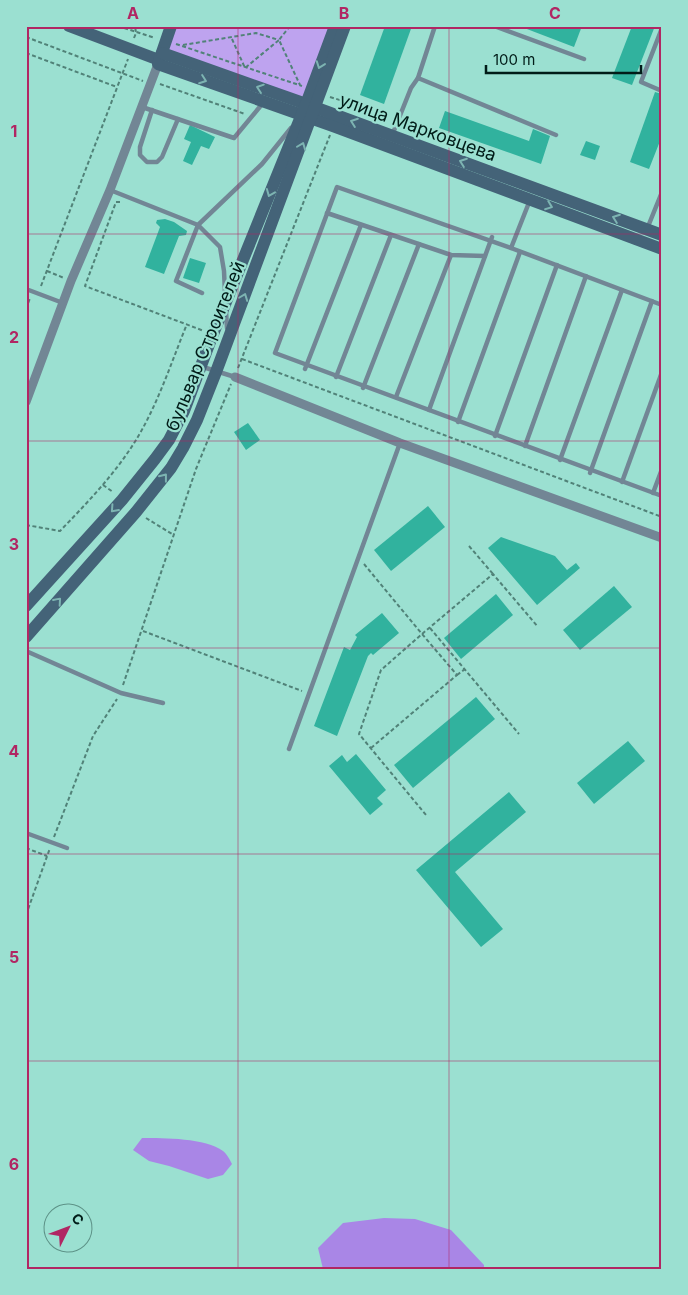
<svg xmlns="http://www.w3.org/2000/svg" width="688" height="1295" viewBox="0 0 688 1295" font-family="Inter,sans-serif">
<rect width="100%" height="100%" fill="#9be0d1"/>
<path fill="#bea3ef" d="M171,26H335L306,104L162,53Z"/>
<g fill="#a986e6">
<path d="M142,1138C164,1138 206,1138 223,1151C227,1154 230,1160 232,1164L223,1175L208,1179L169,1166L149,1161L133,1150Z"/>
<path d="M384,1218L415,1219L451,1230L484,1265V1269H323L318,1248L343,1223Z"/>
</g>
<g fill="#31b29e">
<path d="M385,26H412L384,104L360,95Z"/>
<path d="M519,26H582L574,47Z"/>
<path d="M632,26H655L632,85L612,78Z"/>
<path d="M655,92L662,94V136L649,169L630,162Z"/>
<path d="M445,111L529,141L533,129L550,136L541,164L439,128Z"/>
<path d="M190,125L215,137L209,149L201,146L192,165L183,161L191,142L184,139Z"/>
<path d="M586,141L600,146L595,160L580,155Z"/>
<path d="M165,219L174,222L187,231L186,235L179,236L164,274L145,267L160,227L156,223L157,220Z"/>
<path d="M190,258L206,263L199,283L183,278Z"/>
<path d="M248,423L260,440L246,450L234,432Z"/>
<path d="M428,506L445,527L391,571L374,550Z"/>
<path d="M501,537L555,556L567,570L576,563L580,568L537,605L488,548Z"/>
<path d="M614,586L632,607L580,650L563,630Z"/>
<path d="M496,594L513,615L461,659L444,638Z"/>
<path d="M382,613L399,633L373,655L371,653L368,656L337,736L314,726L344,647L350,650L357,637L355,635Z"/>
<path d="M476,697L495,719L413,788L394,765Z"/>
<path d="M628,741L645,761L594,804L577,783Z"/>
<path d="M356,754L386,790L377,798L383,804L370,815L329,766L342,755L347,762Z"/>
<path d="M509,792L526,812L455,872L503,929L481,947L416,870Z"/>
</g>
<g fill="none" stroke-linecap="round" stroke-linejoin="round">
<g stroke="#518278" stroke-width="2" stroke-dasharray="4 2.5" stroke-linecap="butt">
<path d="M118,26L155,38"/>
<path d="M290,26L279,40L300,85"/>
<path d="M26,37L143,81"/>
<path d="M134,38L136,33L135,26"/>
<path d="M232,39L245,68L279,40"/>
<path d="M176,44L302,86"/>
<path d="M183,45L256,33L279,40"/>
<path d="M26,53L117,87"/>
<path d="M160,84L245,114"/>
<path d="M330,97L343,101L341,105"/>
<path d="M120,202H116L85,286L204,331"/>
<path d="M47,271L64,278"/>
<path d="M41,286L128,59"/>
<path d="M26,309L30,298"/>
<path d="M242,359L662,517"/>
<path d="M238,368L330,135"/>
<path d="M103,485L113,492"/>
<path d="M146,518L172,534"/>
<path d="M26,525L60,531C87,503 115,474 136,440C158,404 171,363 187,324"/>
<path d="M469,546L493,574"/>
<path d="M364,564L422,634L493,574L538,627"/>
<path d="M430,628L519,734"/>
<path d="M143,631L302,691"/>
<path d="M457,675L465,669"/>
<path d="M123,685L196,469L231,384"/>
<path d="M371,748L457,675L422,634L381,670L359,734L426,815"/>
<path d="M54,837L93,736L117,699"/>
<path d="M26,848L47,856"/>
<path d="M26,915L50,848"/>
</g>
<g stroke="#728695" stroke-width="4.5">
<path d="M435,26L418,78L556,135"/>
<path d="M494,26L584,59"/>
<path d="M662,28L641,82L662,91"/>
<path d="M142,107L234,138L263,103"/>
<path d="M152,110L140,147V155L147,162H157L162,157L178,119"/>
<path d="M393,133L411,88L418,78"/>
<path d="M110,190L198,225L262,164L291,128"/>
<path d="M327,213L451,255L485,256"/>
<path d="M647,229L662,192"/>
<path d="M511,248L530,200"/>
<path d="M26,289L63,303"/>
<path d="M202,293L176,281L198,225L220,247L224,271L225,293"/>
<path d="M662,305L511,248L337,187L275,353L662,496"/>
<path d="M226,311L227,328"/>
<path d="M203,367L235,377"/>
<path d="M305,369L361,225"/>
<path d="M336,377L391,235"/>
<path d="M363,388L419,244"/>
<path d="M396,397L451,255"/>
<path d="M429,410L492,237"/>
<path d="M458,422L520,252"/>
<path d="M495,436L557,265"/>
<path d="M525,446L586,276"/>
<path d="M560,460L622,290"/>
<path d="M590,473L652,301"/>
<path d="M622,482L662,372"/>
<path d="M653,493L662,469"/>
<path d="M26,651L121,693L163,703"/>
<path d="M289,749L400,443"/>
<path d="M26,833L67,848"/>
</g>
<g stroke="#728695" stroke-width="9">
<path d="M235,377L400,443L662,538"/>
<path d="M26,402L71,281L110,190L158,64"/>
</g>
<g stroke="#446378" stroke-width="12">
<path d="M69,26L159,60"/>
<path d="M171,26L158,64L333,126L662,249"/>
<path d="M162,53L306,104L662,235"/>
<path d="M26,606L122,500L155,459L169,440L184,411L213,334L306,104L335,26"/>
<path d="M26,637L136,512L171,468L183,448L197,420L216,372L345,26"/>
</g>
</g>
<defs><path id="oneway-chevron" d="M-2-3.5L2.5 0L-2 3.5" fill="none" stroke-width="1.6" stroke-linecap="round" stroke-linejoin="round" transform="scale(1.25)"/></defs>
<g stroke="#7db4b2">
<use href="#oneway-chevron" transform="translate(320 65) rotate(110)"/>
<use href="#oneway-chevron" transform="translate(203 80) rotate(20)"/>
<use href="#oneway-chevron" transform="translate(260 88) rotate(-161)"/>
<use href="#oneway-chevron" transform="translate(354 122) rotate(-160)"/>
<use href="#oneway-chevron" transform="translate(302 146) rotate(-69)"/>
<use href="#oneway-chevron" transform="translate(463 162) rotate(-160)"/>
<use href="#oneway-chevron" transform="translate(270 193) rotate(112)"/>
<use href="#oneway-chevron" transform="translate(549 206) rotate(21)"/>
<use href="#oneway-chevron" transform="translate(616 218) rotate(-160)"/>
<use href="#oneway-chevron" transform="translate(244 297) rotate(-69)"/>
<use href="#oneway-chevron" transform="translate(164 477) rotate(-52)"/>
<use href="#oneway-chevron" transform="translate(114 509) rotate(132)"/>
<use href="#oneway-chevron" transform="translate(58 601) rotate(-49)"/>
</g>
<path fill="none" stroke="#b12663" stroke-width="1" stroke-opacity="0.55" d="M238,26V1269M449,26V1269M26,234H662M26,441H662M26,648H662M26,854H662M26,1061H662"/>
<g text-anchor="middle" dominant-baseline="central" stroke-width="4.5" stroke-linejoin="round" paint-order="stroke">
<g font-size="18" fill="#011c18" stroke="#9be0d1">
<text transform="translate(418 127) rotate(20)">улица Марковцева</text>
<text transform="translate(205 346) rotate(-68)">бульвар Строителей</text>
</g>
</g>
<rect width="688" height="1295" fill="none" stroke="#9be0d1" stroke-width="55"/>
<g transform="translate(68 1228) rotate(48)"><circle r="24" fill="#9be0d1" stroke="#5d9287"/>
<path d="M0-4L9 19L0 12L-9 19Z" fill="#b12663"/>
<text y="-8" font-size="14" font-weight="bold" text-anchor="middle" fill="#011c18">С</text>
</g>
<path d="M486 65v8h155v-8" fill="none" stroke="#011c18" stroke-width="2.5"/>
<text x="493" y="65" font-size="15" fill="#011c18" stroke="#9be0d1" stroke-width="4" paint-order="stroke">100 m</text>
<rect x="28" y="28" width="632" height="1240" fill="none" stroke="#b12663" stroke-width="2"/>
<g font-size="16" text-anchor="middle" font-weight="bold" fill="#b12663">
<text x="133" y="19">A</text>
<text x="344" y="19">B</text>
<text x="555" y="19">C</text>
<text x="14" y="137">1</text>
<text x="14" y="343">2</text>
<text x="14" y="550">3</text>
<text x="14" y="757">4</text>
<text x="14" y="963">5</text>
<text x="14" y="1170">6</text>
</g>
</svg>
